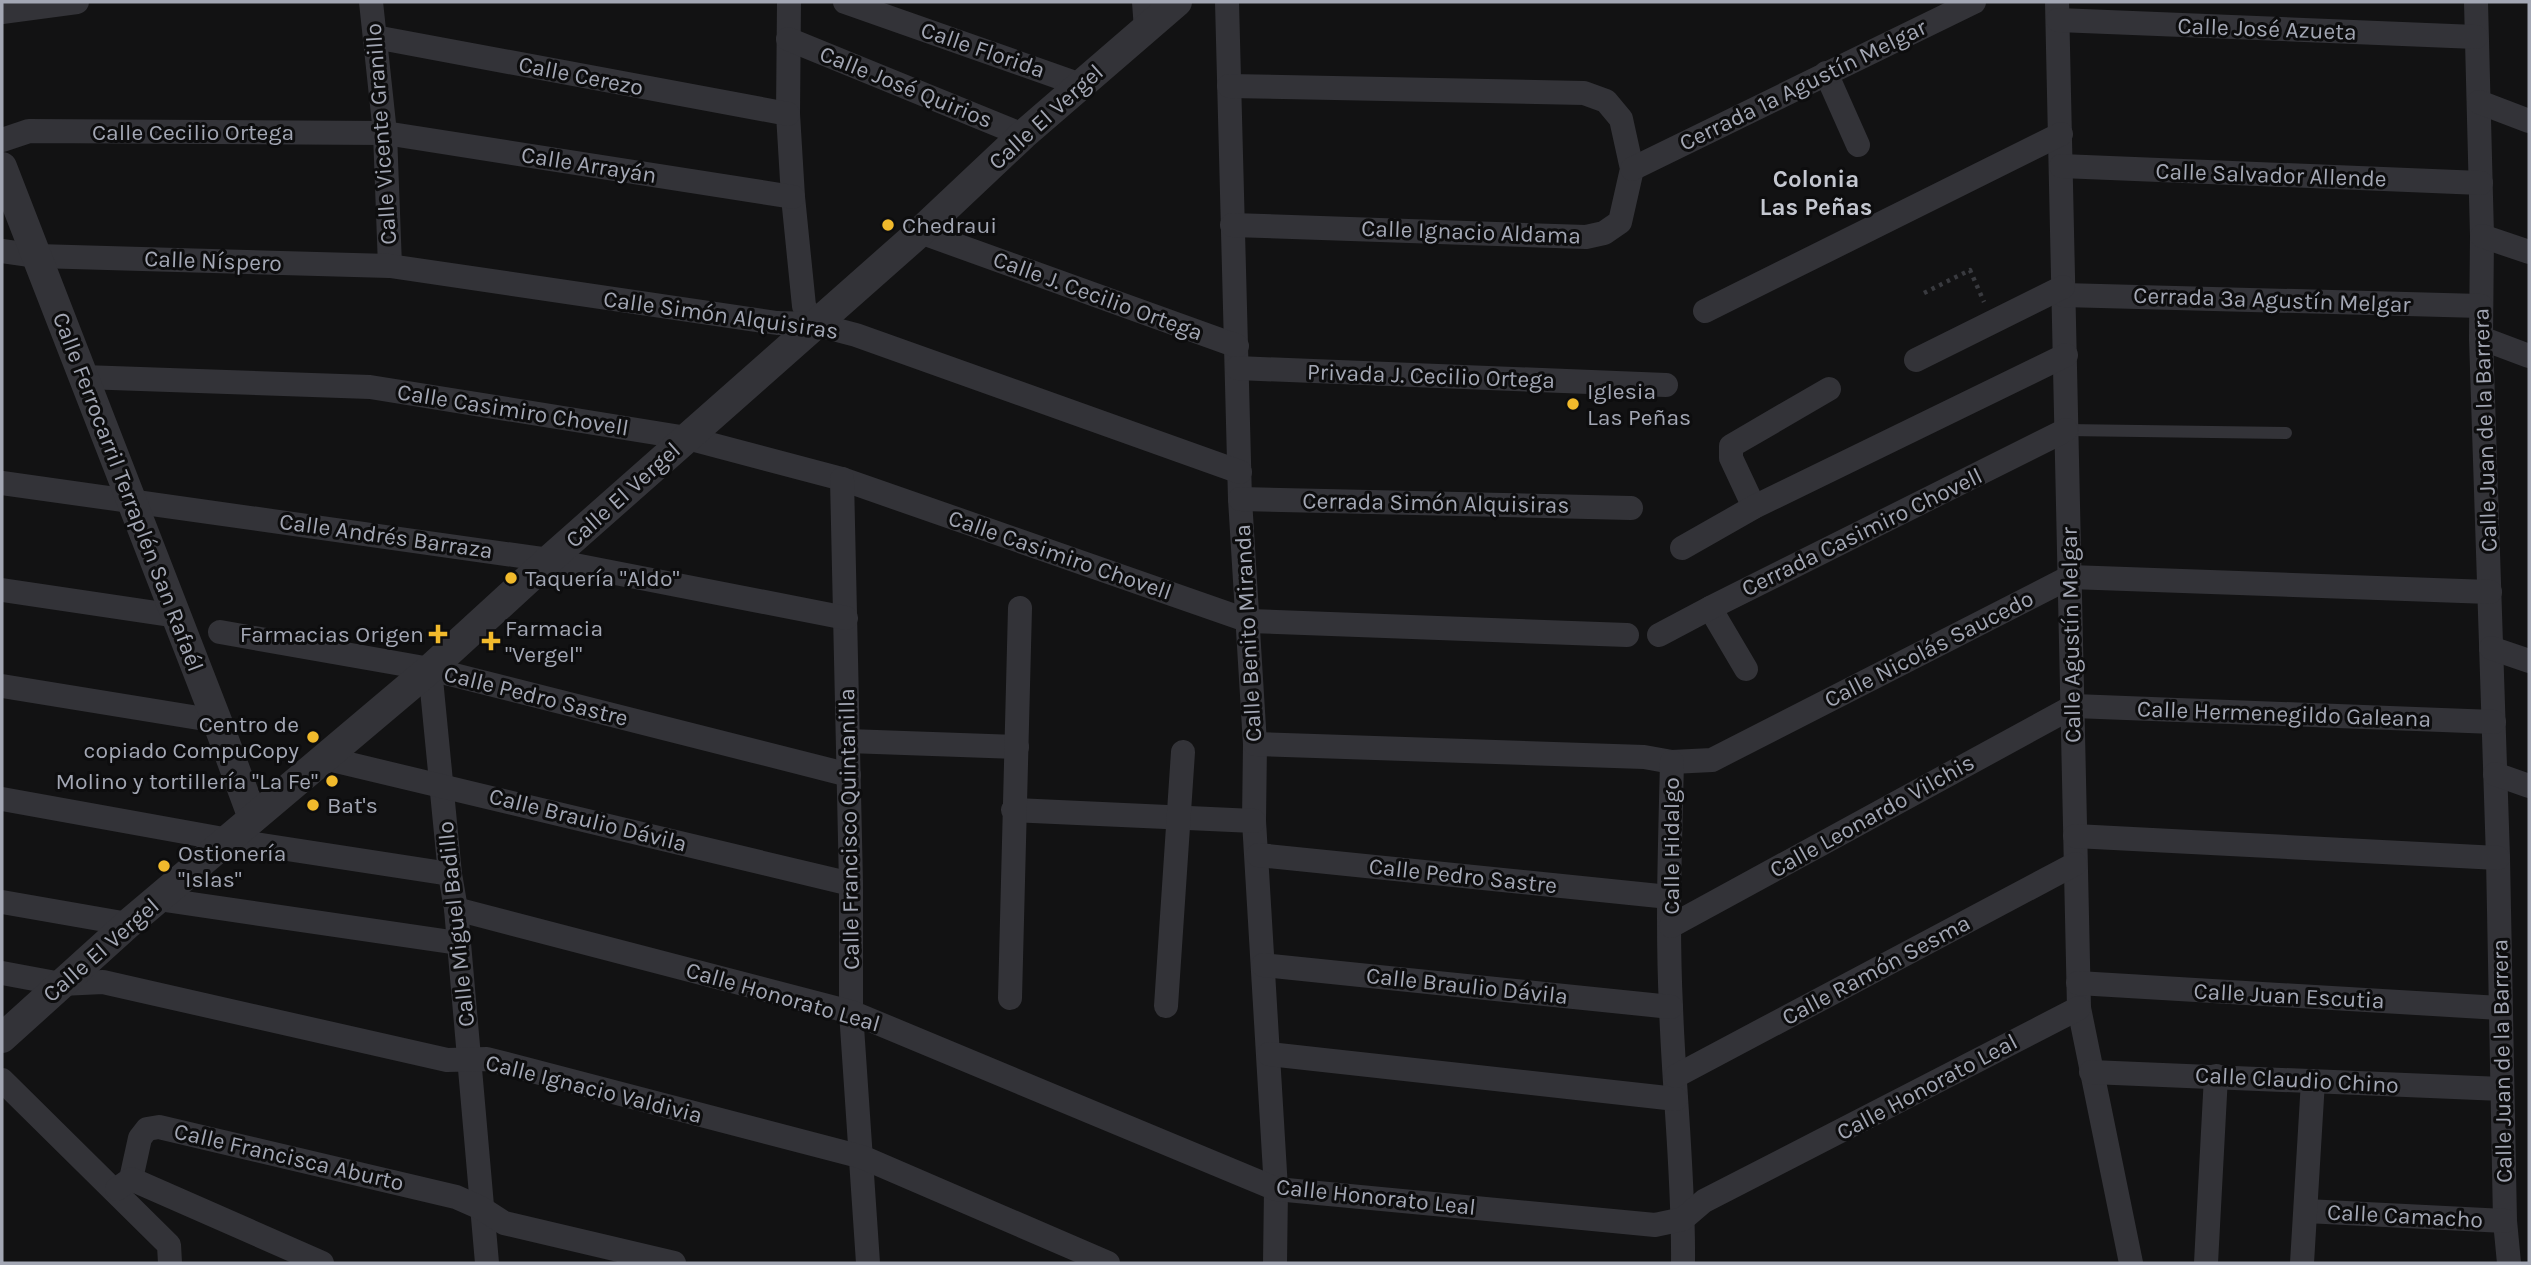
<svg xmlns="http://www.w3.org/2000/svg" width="2531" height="1265" viewBox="0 0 2531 1265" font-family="Karla,sans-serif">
<rect width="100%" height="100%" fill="#121213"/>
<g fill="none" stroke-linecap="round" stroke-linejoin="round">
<path stroke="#393a3f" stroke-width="4.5" stroke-dasharray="3.5 5" stroke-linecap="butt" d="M1924,293L1970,270L1984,302"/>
<path stroke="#333338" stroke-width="12" d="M2066,430L2286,433"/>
<g stroke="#333338" stroke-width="24">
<path d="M371,2L385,133L390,266"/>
<path d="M789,2L788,114L793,197L804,306L814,324"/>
<path d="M845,2L1081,85"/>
<path d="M1144,2L1146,29"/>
<path d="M1227,2L1240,499L1255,744L1254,821L1276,1189L1275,1263"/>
<path d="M2057,2L2079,1008L2131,1263"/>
<path d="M2476,2L2482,236L2481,338L2498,858L2505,1221L2509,1263"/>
<path d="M2,12L77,2"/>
<path d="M2058,20L2476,37"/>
<path d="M375,37L788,114"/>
<path d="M788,39L1023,135"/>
<path d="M1826,73L1858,145"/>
<path d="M1229,86L1584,93L1606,101L1621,119L1632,169L1620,222L1604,233L1586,237L1232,225"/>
<path d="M2479,102L2529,121"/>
<path d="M2,140L29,131L385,133L793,197"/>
<path d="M2061,166L2481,183"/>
<path d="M1632,169L1974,2"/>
<path d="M920,232L1237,346"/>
<path d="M2482,236L2529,252"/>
<path d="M2,251L37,256L390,266L777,323L814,324L856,335L1240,472"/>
<path d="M2063,295L2481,306"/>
<path d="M1705,311L2061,134"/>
<path d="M2481,338L2529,356"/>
<path d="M1916,360L2063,287"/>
<path d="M1237,368L1666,385"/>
<path d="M83,377L370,387L687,438L842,479L1249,621L1627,635"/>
<path d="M842,479L851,884V1012L868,1263"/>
<path d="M2,483L549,560L846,618"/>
<path d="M1240,499L1631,508"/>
<path d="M1754,507L1731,458V446L1829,389"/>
<path d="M1682,548L1754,507L2066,355"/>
<path d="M2,590L177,616"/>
<path d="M1710,608L1746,669"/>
<path d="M220,632L430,669L849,775"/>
<path d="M1659,635L1710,608L2066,430"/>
<path d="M2491,648L2529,661"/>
<path d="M430,669L450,874L456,909L487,1263"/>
<path d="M2,686L217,721"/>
<path d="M848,741L1017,747"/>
<path d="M1255,744L1644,757L1672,762L1712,760L2070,577L2490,592"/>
<path d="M324,758L851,884"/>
<path d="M1672,762C1670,844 1667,926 1671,1007C1674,1093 1684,1178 1683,1263"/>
<path d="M2495,774L2529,786"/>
<path d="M2,799L229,840L450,874"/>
<path d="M1013,810L1254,821"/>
<path d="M2075,836L2498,858"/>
<path d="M1258,855L1669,897"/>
<path d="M158,899L458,943"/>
<path d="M2,902L128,924"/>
<path d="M456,909L851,1012L1276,1189L1655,1225L1683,1219L1704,1201L2079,1008"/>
<path d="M1671,926L2074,706L2494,722"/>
<path d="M1263,965L1671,1007"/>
<path d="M2,973L61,984L103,982L447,1060L487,1059L862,1157L1108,1263"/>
<path d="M2078,983L2500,1008"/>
<path d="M1010,998L1020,608"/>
<path d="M1166,1006L1183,752"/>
<path d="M1269,1054L1676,1099"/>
<path d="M2091,1072L2502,1089"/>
<path d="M1676,1076L2075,864"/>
<path d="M2,1080L169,1245L170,1263"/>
<path d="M131,1179L140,1138L147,1129L159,1127L456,1197L481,1208L504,1223L674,1263"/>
<path d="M117,1189L131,1179L322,1263"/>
<path d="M2306,1211L2505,1221"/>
<path d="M2206,1263L2216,1076"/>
<path d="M2302,1263L2313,1081"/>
</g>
<g stroke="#333338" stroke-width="30">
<path d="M2,167L217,721L253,818"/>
<path d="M2,1038L128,924L430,669L549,560L920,232L1023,135L1177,2"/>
</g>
</g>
<g fill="#f1ba2c" stroke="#0d0d0e" stroke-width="2.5">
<circle cx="888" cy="225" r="7"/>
<circle cx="1573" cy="404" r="7"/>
<circle cx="511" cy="578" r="7"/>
<path d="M434.5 623.5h7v7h7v7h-7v7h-7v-7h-7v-7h7z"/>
<path d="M487.5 630.5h7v7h7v7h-7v7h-7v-7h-7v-7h7z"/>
<circle cx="313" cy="737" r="7"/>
<circle cx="332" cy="781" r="7"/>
<circle cx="313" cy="805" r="7"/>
<circle cx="164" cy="866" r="7"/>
</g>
<g text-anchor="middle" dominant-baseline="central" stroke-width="6" stroke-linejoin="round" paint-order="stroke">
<g font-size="23" fill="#a3a7b4" stroke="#0d0d0e">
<text transform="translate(2267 29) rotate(2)">Calle José Azueta</text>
<text transform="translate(983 50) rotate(19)">Calle Florida</text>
<text transform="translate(581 76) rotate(11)">Calle Cerezo</text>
<text transform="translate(1803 85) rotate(-26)">Cerrada 1ª Agustín Melgar</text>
<text transform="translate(906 87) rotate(22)">Calle José Quirios</text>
<text transform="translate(1046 117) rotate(-42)">Calle El Vergel</text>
<text x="193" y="132">Calle Cecilio Ortega</text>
<text transform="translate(381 134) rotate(-94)">Calle Vicente Granillo</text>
<text transform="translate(589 165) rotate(9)">Calle Arrayán</text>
<text transform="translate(2271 175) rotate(2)">Calle Salvador Allende</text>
<text transform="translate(1471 232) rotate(2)">Calle Ignacio Aldama</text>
<text transform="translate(213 261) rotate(2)">Calle Níspero</text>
<text transform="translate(1098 296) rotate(20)">Calle J. Cecilio Ortega</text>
<text transform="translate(2272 300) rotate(2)">Cerrada 3ª Agustín Melgar</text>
<text transform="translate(721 315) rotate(8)">Calle Simón Alquisiras</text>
<text transform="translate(1431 376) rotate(2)">Privada J. Cecilio Ortega</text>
<text transform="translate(513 410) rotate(9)">Calle Casimiro Chovell</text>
<text transform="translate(2485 430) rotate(-92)">Calle Juan de la Barrera</text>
<text transform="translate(128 492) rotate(69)">Calle Ferrocarril Terraplén San Rafaél</text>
<text transform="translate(623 495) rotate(-42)">Calle El Vergel</text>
<text transform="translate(1436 503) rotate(1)">Cerrada Simón Alquisiras</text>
<text transform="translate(1862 532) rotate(-26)">Cerrada Casimiro Chovell</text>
<text transform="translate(386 536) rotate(8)">Calle Andrés Barraza</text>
<text transform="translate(1060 555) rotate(19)">Calle Casimiro Chovell</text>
<text transform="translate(1248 633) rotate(-93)">Calle Benito Miranda</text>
<text transform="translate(2071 635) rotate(-91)">Calle Agustín Melgar</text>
<text transform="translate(1929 649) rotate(-27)">Calle Nicolás Saucedo</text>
<text transform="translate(536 696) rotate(14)">Calle Pedro Sastre</text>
<text transform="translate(2284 714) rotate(2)">Calle Hermenegildo Galeana</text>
<text transform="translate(1872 816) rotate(-29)">Calle Leonardo Vilchis</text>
<text transform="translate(588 820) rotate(14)">Calle Braulio Dávila</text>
<text transform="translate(849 829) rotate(-91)">Calle Francisco Quintanilla</text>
<text transform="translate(1671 846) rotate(-90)">Calle Hidalgo</text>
<text transform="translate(1463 876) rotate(6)">Calle Pedro Sastre</text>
<text transform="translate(456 924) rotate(-96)">Calle Miguel Badillo</text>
<text transform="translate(101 950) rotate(-41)">Calle El Vergel</text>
<text transform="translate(1876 970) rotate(-28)">Calle Ramón Sesma</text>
<text transform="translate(1467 986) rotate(6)">Calle Braulio Dávila</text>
<text transform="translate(2289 996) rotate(3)">Calle Juan Escutia</text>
<text transform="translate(783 997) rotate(16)">Calle Honorato Leal</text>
<text transform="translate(2502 1061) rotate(-91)">Calle Juan de la Barrera</text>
<text transform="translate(2297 1080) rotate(3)">Calle Claudio Chino</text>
<text transform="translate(1927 1087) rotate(-28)">Calle Honorato Leal</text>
<text transform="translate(594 1089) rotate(14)">Calle Ignacio Valdivia</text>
<text transform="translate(289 1157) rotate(13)">Calle Francisca Aburto</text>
<text transform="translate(1376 1197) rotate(6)">Calle Honorato Leal</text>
<text transform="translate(2405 1216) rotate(3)">Calle Camacho</text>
</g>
<g font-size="23" fill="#a3a7b4" stroke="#0d0d0e" text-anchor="start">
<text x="902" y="225">Chedraui</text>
<text x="1587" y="391">Iglesia<tspan x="1587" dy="26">Las Peñas</tspan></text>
<text x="525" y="578">Taquería "Aldo"</text>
<text x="505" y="628">Farmacia<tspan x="505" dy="26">"Vergel"</tspan></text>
<text x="424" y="634" text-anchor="end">Farmacias Origen</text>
<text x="299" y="724" text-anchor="end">Centro de<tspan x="299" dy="26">copiado CompuCopy</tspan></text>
<text x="318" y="781" text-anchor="end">Molino y tortillería "La Fe"</text>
<text x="327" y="805">Bat's</text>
<text x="178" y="853">Ostionería<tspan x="178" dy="26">"Islas"</tspan></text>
</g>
<g font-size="24" font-weight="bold" fill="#c4c7d0" stroke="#0d0d0e">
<text x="1816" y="179">Colonia<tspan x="1816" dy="28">Las Peñas</tspan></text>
</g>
</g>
<rect width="2531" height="1265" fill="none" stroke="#a3a7b4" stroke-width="7"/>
</svg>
